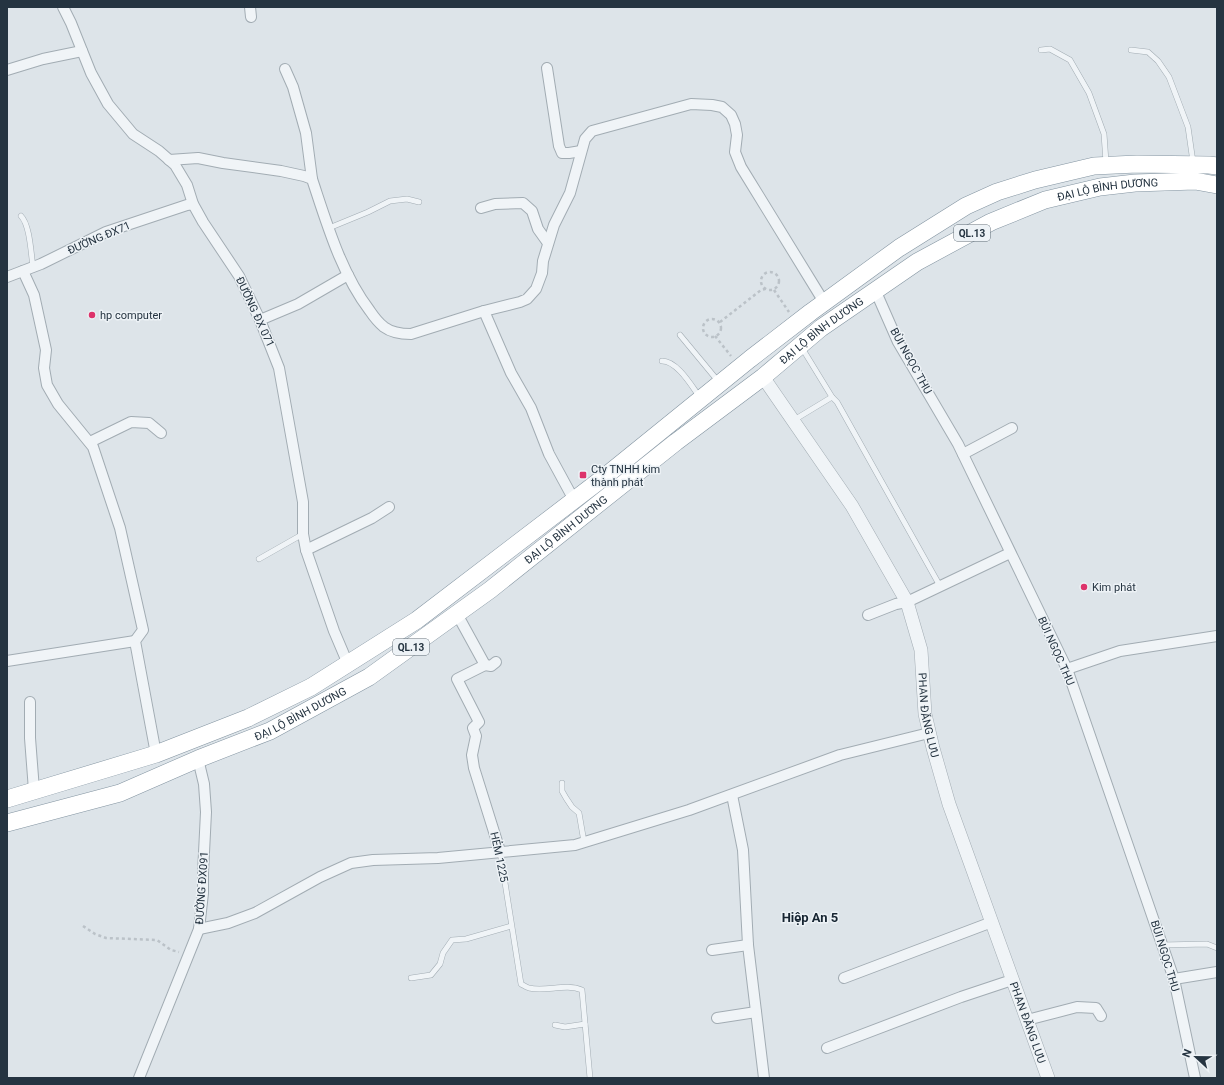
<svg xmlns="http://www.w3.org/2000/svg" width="1224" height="1085" viewBox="0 0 1224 1085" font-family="Roboto,sans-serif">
<rect width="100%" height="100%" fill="#dde4e9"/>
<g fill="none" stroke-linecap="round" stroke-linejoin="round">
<g stroke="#a2acb3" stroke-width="6">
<g id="service">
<path d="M1041,50L1050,49L1070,60L1089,93L1104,134L1106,162"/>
<path d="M1131,50L1148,52L1158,61L1169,77L1188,127L1193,162"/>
<path d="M21,216C30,225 31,254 33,267"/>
<path d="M329,228L368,212L390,201L407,199L419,202"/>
<path d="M680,335L718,381"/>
<path d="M802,348L832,397"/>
<path d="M662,361C677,361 691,385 699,396"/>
<path d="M794,420L832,397L837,402L940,586"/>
<path d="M259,559L303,534"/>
<path d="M562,783V791L566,798L572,807L579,813L584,842"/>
<path d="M500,851L521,984C523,985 526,987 529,988C546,992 566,983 582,990L590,1078"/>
<path d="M1162,945L1207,944L1217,948"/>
<path d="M411,978L431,975L440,964L443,953L452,940L466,939L511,926"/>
<path d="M555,1025L565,1027L585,1024"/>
</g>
</g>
<g stroke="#a2acb3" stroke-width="12">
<g id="minor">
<path d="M63,7L71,23L91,73L108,104L133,134L159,151L175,165L187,185L193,204L203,222L239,276L260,320L279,368L303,502V534L306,550L334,631L348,664"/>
<path d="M250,7L251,17"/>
<path d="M547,68L559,146L562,153H569L581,151"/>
<path d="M285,69L293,87L306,133L312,179"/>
<path d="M7,70L43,59L82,51"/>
<path d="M169,160L198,158L223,163L281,171L304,176L312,179C327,224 341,273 370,311C374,317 379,323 384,327C392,333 402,334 411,334L484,311L520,302L527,299L536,289L542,273L543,261L554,225L570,193L585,139L592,131L691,104L712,105L722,107L731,115L735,124L737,135L735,152L741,167L824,302"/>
<path d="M481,208L495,204L523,203L532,211L538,229L548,243"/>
<path d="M23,271L34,295L46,350L44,368L47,385L58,404L93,447L120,528L143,630L135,641L156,754"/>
<path d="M7,277L41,264L106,232L187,205L193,204"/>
<path d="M876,292L898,342L958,444L1067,669L1174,979L1195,1078"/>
<path d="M484,311L511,373L531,408L549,454L574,500"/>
<path d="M260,320L298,304L348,275"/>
<path d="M90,442L131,422L149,423L161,433"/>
<path d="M963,454L1012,428"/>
<path d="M306,550L372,518L389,507"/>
<path d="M457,614L485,665"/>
<path d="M868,615L896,604L907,602L1010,553"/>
<path d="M7,661L135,641"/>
<path d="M485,665L457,679L479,722L473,728L476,736L472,755L474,768L500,851"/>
<path d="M485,665L491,666L496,662"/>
<path d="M1067,669L1120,651L1217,636"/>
<path d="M30,702V738L34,790"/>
<path d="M732,795L743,850L748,945L764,1078"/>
<path d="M199,929L228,923L255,913L320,877L351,863L373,860L438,858L575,845L689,810L840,755L929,733"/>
<path d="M712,950L748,945"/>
<path d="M844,978L992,922"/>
<path d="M1174,979L1217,972"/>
<path d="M717,1018L756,1012"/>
<path d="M1027,1020L1077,1007L1096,1008L1101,1016"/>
<path d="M827,1048L961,997L1012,980"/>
<path d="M139,1078L199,929L203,893V873L206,812L204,784L198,759"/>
</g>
</g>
<g stroke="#a2acb3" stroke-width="14">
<g id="tertiary">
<path id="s1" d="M763,377L852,506L907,602L921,650L925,714L933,748L949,804L1048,1078"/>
</g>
</g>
<g stroke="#8394a1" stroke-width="18">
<g id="trunk">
<path d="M7,799L156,754L248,718L311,687L417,620L603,478L750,359L811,312L899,248L966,206L997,192L1035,180L1094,166L1137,164L1209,165L1217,166"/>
<path id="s2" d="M7,823L120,793L198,759L270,731L369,677L490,590L676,442L763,377L821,328L917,262L991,222L1045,200L1100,187L1135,183L1195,181L1217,185"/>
</g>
</g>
<g stroke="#bbc2c8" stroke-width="2.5" stroke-dasharray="3 3" stroke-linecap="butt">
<circle cx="770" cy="281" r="9"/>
<path d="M774,290L789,312"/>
<circle cx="712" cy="328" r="9"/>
<path d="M720,322L761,290L765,289"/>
<path d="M715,336L731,356"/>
<path d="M83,926L95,934L106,938L157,940L171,950L179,952"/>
</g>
<use href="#service" stroke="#f0f4f7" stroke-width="5"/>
<use href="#minor" stroke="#f0f4f7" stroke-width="10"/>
<use href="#tertiary" stroke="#f0f4f7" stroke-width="13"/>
<use href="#trunk" stroke="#fff" stroke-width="17"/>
</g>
<g fill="#dd336b" stroke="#edf2f6" stroke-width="1.5">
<circle cx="92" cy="315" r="4"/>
<rect x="579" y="471" width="8" height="8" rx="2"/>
<circle cx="1084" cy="587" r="4"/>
</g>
<g text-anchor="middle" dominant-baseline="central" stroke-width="3" stroke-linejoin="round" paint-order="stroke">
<g fill="#edf2f6" stroke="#616d77" stroke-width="1">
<rect x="954" y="225" width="36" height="16" rx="3"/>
<rect x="393" y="639" width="36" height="16" rx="3"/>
</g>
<g font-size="10" font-weight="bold" fill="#253441">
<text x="972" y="233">QL.13</text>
<text x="411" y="647">QL.13</text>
</g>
<g font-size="11" fill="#253441" stroke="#edf2f6">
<text stroke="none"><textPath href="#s2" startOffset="1286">ĐẠI LỘ BÌNH DƯƠNG</textPath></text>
<text transform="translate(99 238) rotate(-23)">ĐƯỜNG ĐX71</text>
<text transform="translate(255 312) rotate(65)">ĐƯỜNG ĐX 071</text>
<text stroke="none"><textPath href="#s2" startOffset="962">ĐẠI LỘ BÌNH DƯƠNG</textPath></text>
<text transform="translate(911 361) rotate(61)">BÙI NGỌC THU</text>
<text stroke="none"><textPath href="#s2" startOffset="638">ĐẠI LỘ BÌNH DƯƠNG</textPath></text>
<text transform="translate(1056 651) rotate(66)">BÙI NGỌC THU</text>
<text stroke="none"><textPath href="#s2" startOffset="314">ĐẠI LỘ BÌNH DƯƠNG</textPath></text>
<text stroke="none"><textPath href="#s1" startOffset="383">PHAN ĐĂNG LƯU</textPath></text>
<text transform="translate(499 857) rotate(78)">HẺM 1225</text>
<text transform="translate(202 888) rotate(-86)">ĐƯỜNG ĐX091</text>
<text transform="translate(1165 956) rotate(73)">BÙI NGỌC THU</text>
<text stroke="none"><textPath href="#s1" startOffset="707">PHAN ĐĂNG LƯU</textPath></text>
</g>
<g font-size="11" fill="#253441" stroke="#edf2f6" text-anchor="start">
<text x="100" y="315">hp computer</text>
<text x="591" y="469">Cty TNHH kim<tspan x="591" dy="13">thành phát</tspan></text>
<text x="1092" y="587">Kim phát</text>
</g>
<g font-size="13" font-weight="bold" fill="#172532" stroke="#edf2f6">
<text x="810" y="917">Hiệp An 5</text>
</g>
</g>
<rect width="1224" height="1085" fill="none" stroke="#253441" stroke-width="16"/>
<g transform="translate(1196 1057) rotate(292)" stroke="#edf2f6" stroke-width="3" paint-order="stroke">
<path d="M0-3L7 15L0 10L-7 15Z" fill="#253441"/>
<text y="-6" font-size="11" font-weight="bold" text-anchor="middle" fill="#253441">N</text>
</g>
</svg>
